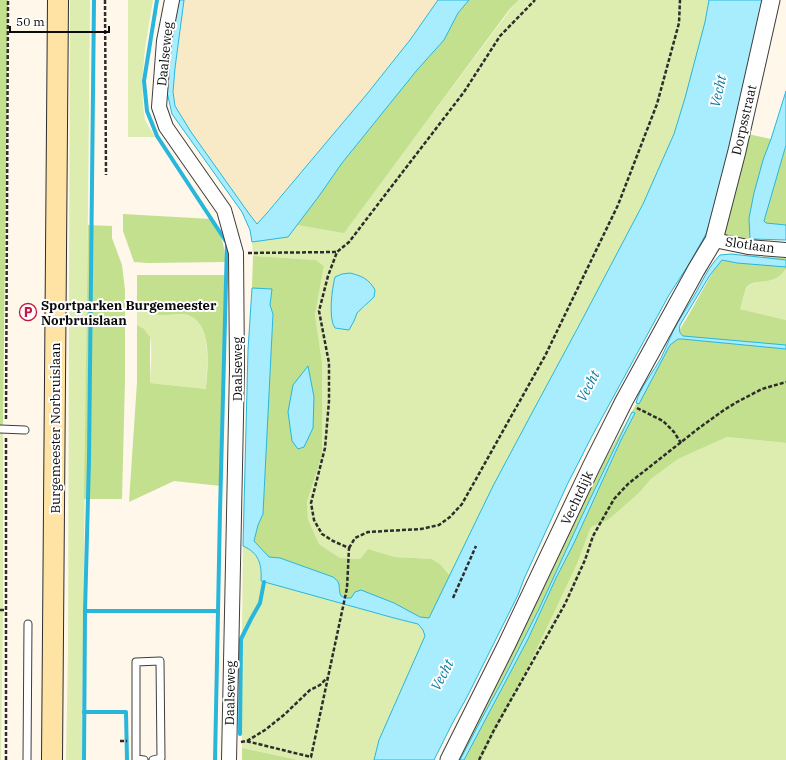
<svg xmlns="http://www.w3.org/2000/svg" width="786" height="760" viewBox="0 0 786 760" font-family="'IBM Plex Serif',serif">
<rect width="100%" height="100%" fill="#fff7ea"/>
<path fill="#f8eac7" d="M184,0H438L410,40L367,94L257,224L251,217L191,132L175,106L173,92L175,68Z"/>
<g fill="#dcedaf" fill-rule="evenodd">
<path d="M70,0H90C88,253 84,507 82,760H66L68,652Z"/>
<path d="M128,0H153L145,49L142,82L143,105L145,120L155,137H128Z"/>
<path d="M519,0H709L705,22L685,98L674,134L643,204L582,320L533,411L493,486L450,576L441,565L432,559L395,557L368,549L360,559L340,558L319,544L308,519L307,502L322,455V362L315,315L324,266L316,260L253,256L252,242L288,237L297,225L344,232L510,10ZM350,273L357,274L366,306L357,313L331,316L333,285L335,277L342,274Z"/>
<path d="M786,269V320L740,309C742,304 744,291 747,288C752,280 763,283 771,280C777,279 782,274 786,269Z"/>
<path d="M137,302C141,306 145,311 151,314C160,317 172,314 182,314C214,317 207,367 206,389L150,383C150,372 153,349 150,338C148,332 142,328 137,325Z"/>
<path d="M0,433H3V613L1,760H0Z"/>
<path d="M727,437L786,443V760H481L532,659L577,564L591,527L608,520L614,515L640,492L651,479L678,459Z"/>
<path d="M243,546C259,553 262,564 261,581L394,618L418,624L423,630L425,636V638L379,740L374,760H298L242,748L241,639L242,631Z"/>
</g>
<g fill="#c2e08d">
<path d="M0,0H8L3,425H0Z"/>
<path d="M469,0H519L509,10L344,233L297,225L342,163L417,70L444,40L458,13Z"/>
<path d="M748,134L771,139L763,160L749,218L752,239L758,238L756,244L729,237L725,234L724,228Z"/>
<path d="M786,145V225L765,223L764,221V218Z"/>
<path d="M123,214L211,219C221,235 225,243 225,262L148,263L134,262L123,231Z"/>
<path d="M88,225L112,226V238L122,265L125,290V380L122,499H84Z"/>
<path d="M724,255L786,258V269C782,274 777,279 771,280C763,283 752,280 747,287C744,291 742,304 740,309L786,320V443L727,437L678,459L651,479L640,492L614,515L608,520L591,527L577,564L532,659L481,760H454L533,608L601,467L652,376L688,316L716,266L722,260Z"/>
<path d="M253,256L316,260L324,266L315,315L322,362V455L307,502L308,519L319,544L340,558L360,559L368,549L395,557L432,559L441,565L450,576L429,618L420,617L394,603L361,590L355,592L351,598H346L341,596L339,592L340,588L333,577L280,558L269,557L254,541L258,525L263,514L273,314L270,305L252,288Z"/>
<path d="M137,275H226V294L221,486L174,481L129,502L137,382V325L144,329L150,337V383L206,389C208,367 214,317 182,314C172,314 160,317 151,314C145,311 141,306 137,302Z"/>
<path d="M242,748L298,760H242Z"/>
</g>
<g fill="#a8edfd" stroke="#28b6db">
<path d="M179,0H184L175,68L173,92L175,106L191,132L250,215L257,224L267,213L367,94L410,40L438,0H469L458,13L444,40L417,70L342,163L319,196L288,237L252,242L250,230L242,212L172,114L167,92L173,27Z"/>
<path d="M709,0H763L718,195L706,234L689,264L669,295L592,436L567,485L524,579L518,595L467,697L452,724L434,760H374L379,740L425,636L423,630L418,624L394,618L261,581C262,564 259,553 243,546L248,350L252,288L272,289L270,305L273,314L263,514L258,525L254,541L269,557L280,558L333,577C343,584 337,588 341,596L346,598H351L355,592L361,590L394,603L420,617L429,618L493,486L533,411L582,320L643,204L674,134L685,98L705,22Z"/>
<path d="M786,91V145L764,221L766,223L786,225V240L752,239L750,238L749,218L754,193L763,160L771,139Z"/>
<path d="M731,254L786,260V267L737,263L722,260L710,275L680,325C679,330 679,333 683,336L786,345V349L682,339H678L670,345L639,404L636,403C639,389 654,371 661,358C667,346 671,334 678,322C683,313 689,305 694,296C702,282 709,266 720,255Z"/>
<path d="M350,273C362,276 369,279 375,290L374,297L357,313L354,321L349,330L335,328C328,319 332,288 335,277L342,274Z"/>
<path d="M308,366L314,397L313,428L304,447L298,449L292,441L288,412L293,385Z"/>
<path d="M632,412L635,413L621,440L574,543L556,578L528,639L464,760H460L482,718L504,678L539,609L581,518Z"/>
</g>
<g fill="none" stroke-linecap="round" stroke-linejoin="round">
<g stroke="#28b6db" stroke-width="4">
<path d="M157,0L144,81L147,111L157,136L227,243L220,512L215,760"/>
<path d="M85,611H218"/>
<path d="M84,712H126L127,760"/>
<path d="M240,734L241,639L251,619L260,603L264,582"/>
<path d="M84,760L85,611L89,460L94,0"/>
</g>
<g stroke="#3e3e3e" stroke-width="9">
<g id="service">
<path d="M0,429L25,430"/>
<path d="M27,760L28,624"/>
<path d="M144,760L136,759V662L160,661L161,758L153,760"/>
</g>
</g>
<g stroke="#3e3e3e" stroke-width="16">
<g id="minor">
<path d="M172,0L164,41L159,107L166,127L224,210L236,253L237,368L229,760"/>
<path d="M714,240L748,247L786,250"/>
</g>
</g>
<g stroke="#3e3e3e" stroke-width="19">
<path id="tertiary" d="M449,760L507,644L591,467L624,401L696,270L714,240L737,151L771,0"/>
</g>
<g stroke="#2d2d2d" stroke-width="22">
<path id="secondary" d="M52,760L58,0"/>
</g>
<g stroke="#2d2d2d" stroke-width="2.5" stroke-dasharray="4 2" stroke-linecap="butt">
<path d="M105,0L106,175"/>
<path d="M248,253L337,252"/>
<path d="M637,408L663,421L674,432L681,443"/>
<path d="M6,419L8,0"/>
<path d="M349,548L355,538L368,532L421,529L439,525L450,517L462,504L545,356L618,205L657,104L679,23L680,0"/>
<path d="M453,598L476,546"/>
<path d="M0,610H6"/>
<path d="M120,741H127"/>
<path d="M247,741L265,730L285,714L310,690L320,685L327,678"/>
<path d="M241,742L246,741L311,757L347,588L349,548L333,541L322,534L314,520L311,503L325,448L329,401V363L319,311L328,276L337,252L349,242L464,92L500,36L535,0"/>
<path d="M6,760V438"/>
<path d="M479,760L494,730L565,604L585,560L593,536L614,499L628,484L652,465L699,428L724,410L737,402L762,389L786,382"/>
</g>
<use href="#service" stroke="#fff" stroke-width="7"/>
<use href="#minor" stroke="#fff" stroke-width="14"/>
<use href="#tertiary" stroke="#fff" stroke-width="17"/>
<use href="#secondary" stroke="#ffe3a5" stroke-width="20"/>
</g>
<defs>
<g id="parking-ring" transform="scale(0.9)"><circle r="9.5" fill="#fff" stroke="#c91641" stroke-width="1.5"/><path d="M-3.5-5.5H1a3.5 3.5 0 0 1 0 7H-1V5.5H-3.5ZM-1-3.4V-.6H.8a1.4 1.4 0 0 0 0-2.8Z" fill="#c91641"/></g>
</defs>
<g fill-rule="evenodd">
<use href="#parking-ring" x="28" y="312"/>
</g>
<g text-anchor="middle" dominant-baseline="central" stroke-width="4" stroke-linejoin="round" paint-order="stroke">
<g font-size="13" fill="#0b0b0b" stroke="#fff">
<text transform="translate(165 54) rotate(-84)">Daalseweg</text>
<text transform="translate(744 120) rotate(-77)">Dorpsstraat</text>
<text transform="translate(750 245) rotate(8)">Slotlaan</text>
<text transform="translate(237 369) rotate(-90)">Daalseweg</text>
<text transform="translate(55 428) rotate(-90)">Burgemeester Norbruislaan</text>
<text transform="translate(577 498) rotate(-65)">Vechtdijk</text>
<text transform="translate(230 693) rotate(-89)">Daalseweg</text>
</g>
<g font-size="13" font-weight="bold" fill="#0b0b0b" stroke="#fff" text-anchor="start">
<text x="41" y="305">Sportparken Burgemeester<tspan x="41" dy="15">Norbruislaan</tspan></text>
</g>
<g font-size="14" font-style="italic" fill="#097ca1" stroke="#fff">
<text transform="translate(718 91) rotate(-78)">Vecht</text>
<text transform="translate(588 386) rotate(-63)">Vecht</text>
<text transform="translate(442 675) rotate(-63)">Vecht</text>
</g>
</g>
<path d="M10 26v6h99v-6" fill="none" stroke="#0b0b0b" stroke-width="2"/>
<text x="16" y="26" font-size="12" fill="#0b0b0b" stroke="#ffffff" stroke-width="3" paint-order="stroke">50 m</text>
</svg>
